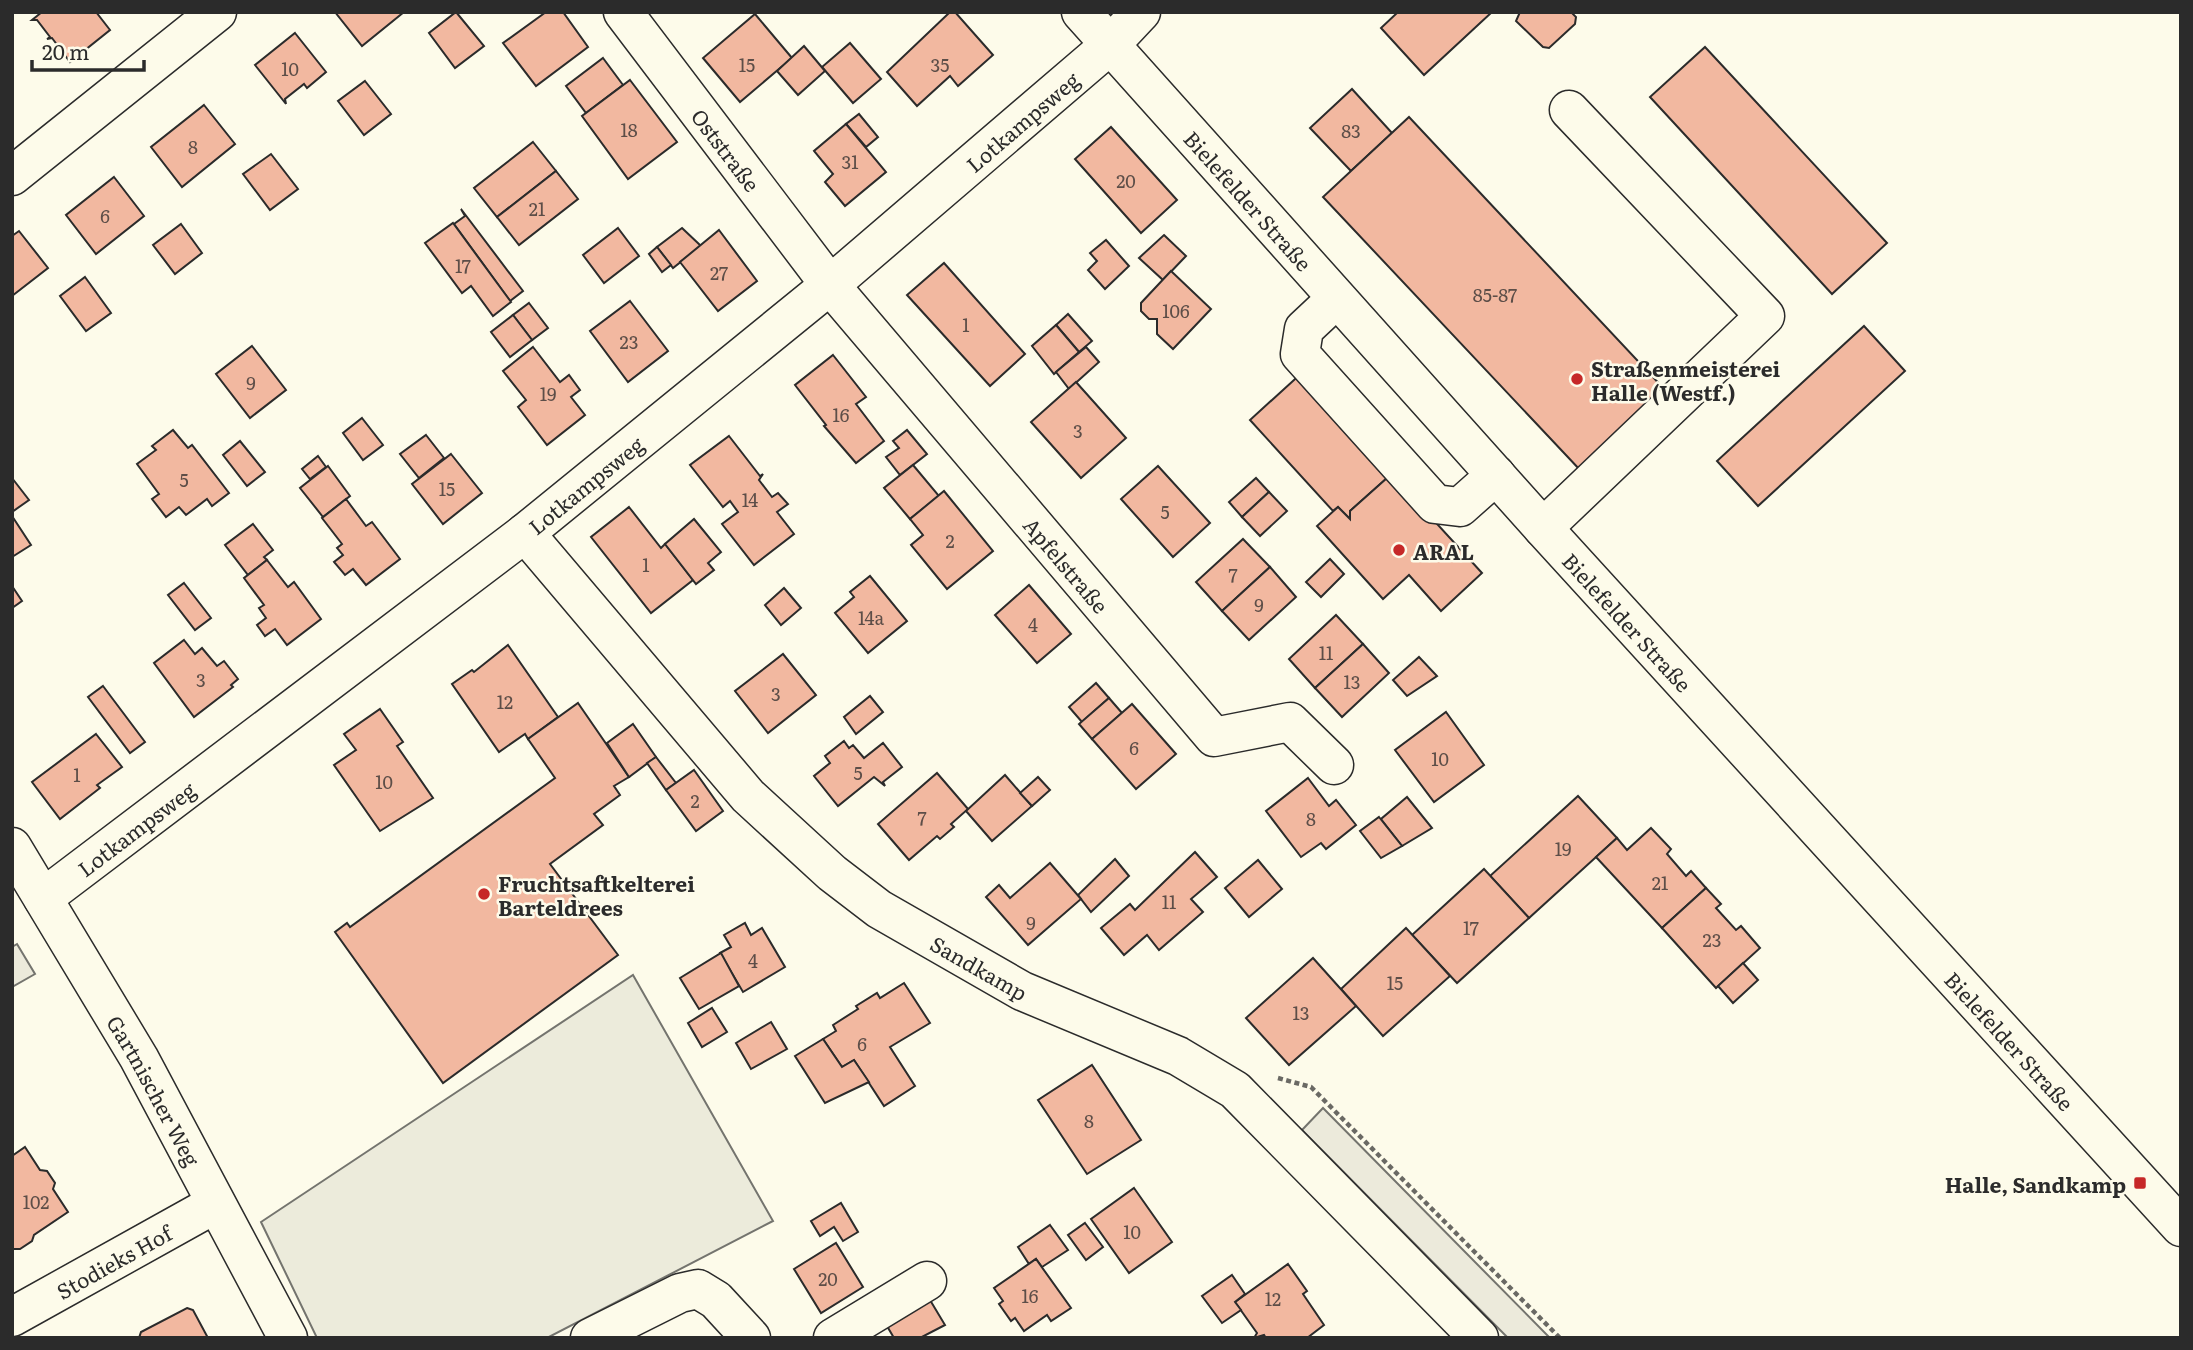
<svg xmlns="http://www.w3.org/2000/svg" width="2193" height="1350" viewBox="0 0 2193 1350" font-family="Literata,serif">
<rect width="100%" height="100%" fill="#fdfbea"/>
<path fill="#ecebdb" stroke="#74746e" stroke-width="2" d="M633,975L773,1221L547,1338H317L261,1222Z"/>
<g fill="#eceadb" stroke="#74746e" stroke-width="2">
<path d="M17,944L35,974L12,987V947Z"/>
<path d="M1323,1108L1550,1338H1508L1302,1130Z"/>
</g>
<g fill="#f2b8a0" stroke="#2b2b2b" stroke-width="2">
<path d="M42,12H96L110,30L70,62L52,38L47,39L50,37L37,20H32Z"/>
<path d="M335,12H404L362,46Z"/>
<path d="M456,12L484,46L455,68L429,33Z"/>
<path d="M546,12H563L588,47L536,86L503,43Z"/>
<path d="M950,12H955L993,55L958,86L950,76L917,106L887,72Z"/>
<path d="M1398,12H1492L1424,75L1381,28Z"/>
<path d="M1520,12H1571L1576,17L1575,24L1549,48L1543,47L1516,21Z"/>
<path d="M755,14L792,58L740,102L703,58Z"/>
<path d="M295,33L326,72L307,88L304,84L285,99L286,104L255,65Z"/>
<path d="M850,43L881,79L853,103L822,67Z"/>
<path d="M804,46L825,71L798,95L777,71Z"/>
<path d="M1705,47L1887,243L1832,294L1650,97Z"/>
<path d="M603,58L623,85L586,113L566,86Z"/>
<path d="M630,80L677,142L628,179L582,116Z"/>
<path d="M365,81L391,114L364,135L338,101Z"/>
<path d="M1352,89L1392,133L1351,171L1310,128Z"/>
<path d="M204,105L235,144L182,187L151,147Z"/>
<path d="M859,114L878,137L866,147L846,124Z"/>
<path d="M1409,117L1666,391L1581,471L1323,197Z"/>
<path d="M846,124L886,172L845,206L825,182L833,174L814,151Z"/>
<path d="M1111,127L1177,200L1141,233L1075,159Z"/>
<path d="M533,142L556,171L497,217L474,188Z"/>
<path d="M271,154L298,189L270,210L243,174Z"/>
<path d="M556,171L578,199L519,245L497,217Z"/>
<path d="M114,177L144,216L96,254L66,215Z"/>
<path d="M461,209L523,291L510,301L454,224L465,216Z"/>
<path d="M453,223L511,302L493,316L471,286L462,293L425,243Z"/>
<path d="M181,224L202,253L175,274L153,245Z"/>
<path d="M618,228L639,256L604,283L583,255Z"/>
<path d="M682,228L701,246L673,268L657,247Z"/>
<path d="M719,230L757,281L718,311L680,262Z"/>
<path d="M19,231L48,268L12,296V236Z"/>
<path d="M1164,235L1186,256L1163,280L1139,258Z"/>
<path d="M1106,240L1129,266L1105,289L1088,270L1097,261L1090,253Z"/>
<path d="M657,247L671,265L662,272L649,254Z"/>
<path d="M944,263L1025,354L990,386L907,295Z"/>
<path d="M1171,271L1211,309L1173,349L1157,334V319H1149L1141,311V303Z"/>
<path d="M85,277L111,313L86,331L60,296Z"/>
<path d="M630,301L668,351L628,382L590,331Z"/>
<path d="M529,303L548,328L532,340L513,315Z"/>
<path d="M1068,314L1092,341L1079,352L1056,325Z"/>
<path d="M513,315L532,340L510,357L491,332Z"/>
<path d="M1056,325L1079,352L1054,374L1032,346Z"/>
<path d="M1864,326L1905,371L1758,506L1717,461Z"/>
<path d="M252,346L286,390L250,418L216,374Z"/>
<path d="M533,347L560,382L569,375L580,390L571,397L585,415L547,445L518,407L526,400L503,371Z"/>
<path d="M1086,347L1099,362L1069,389L1056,372Z"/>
<path d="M833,355L866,397L856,404L884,441L856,463L824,426L826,425L795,385Z"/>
<path d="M1317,359L1387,478L1350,511V519L1338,507L1333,511L1250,420Z"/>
<path d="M1076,382L1126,438L1081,478L1031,422Z"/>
<path d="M362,418L383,445L363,460L343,433Z"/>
<path d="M173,430L188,448L192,445L229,493L212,506L207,499L186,515L179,507L166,517L152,499L159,494L137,464L156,450L152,446Z"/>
<path d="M907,430L927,454L900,475L886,457L899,448L893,441Z"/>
<path d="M426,435L444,458L419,478L400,454Z"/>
<path d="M729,436L760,476L763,474L759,480L772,497L778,493L788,504L777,512L794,534L754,565L722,524L738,512L730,501L723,507L690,465Z"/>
<path d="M240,441L265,472L247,486L223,455Z"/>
<path d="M451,454L482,493L443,524L412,484Z"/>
<path d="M318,456L326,467L310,479L302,469Z"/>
<path d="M913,465L939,496L910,519L884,488Z"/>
<path d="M328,466L350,496L323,517L300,488Z"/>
<path d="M1158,466L1210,523L1173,557L1121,499Z"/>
<path d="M12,478L29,500L12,512Z"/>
<path d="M1256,478L1269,492L1242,517L1229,502Z"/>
<path d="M1387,478H1395L1482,573L1441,611L1409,575L1383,599L1317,526L1338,507L1350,519V511Z"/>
<path d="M944,491L993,551L947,589L911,545L923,535L910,519Z"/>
<path d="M1269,492L1287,511L1260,536L1242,517Z"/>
<path d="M346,499L366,526L372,522L400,559L366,585L353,569L345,575L334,562L343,555L337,548L342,544L322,518Z"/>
<path d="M629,507L661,548L665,544L693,580L651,613L591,537Z"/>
<path d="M12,516L31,545L12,557Z"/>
<path d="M694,519L721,552L708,563L714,570L696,584L665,544Z"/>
<path d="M253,524L273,550L264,557L267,560L248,575L225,545Z"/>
<path d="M1243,539L1270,567L1222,611L1196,582Z"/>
<path d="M1330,559L1344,574L1321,597L1306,582Z"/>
<path d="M267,560L288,587L294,582L321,619L287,645L275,629L265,636L257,625L266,618L259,608L264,605L244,578Z"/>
<path d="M1270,567L1296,597L1249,640L1222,611Z"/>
<path d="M870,576L907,621L868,653L835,613L854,597L850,592Z"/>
<path d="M184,583L211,618L195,630L168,595Z"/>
<path d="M1029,585L1071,634L1037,663L995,615Z"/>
<path d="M12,586L22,601L12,608Z"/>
<path d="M784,588L801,608L781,625L765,605Z"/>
<path d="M1336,615L1363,644L1315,688L1289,659Z"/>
<path d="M184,640L195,654L202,648L217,666L224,661L238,679L231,685L233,687L194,717L154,663Z"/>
<path d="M1363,644L1389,673L1342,717L1315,688Z"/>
<path d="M508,645L558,717L528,739L525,734L499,752L452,684L472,670L474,672Z"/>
<path d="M783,654L816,695L768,733L735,691Z"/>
<path d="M1419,657L1437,676L1407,696L1393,680Z"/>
<path d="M1096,683L1109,698L1082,722L1069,707Z"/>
<path d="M103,686L145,742L130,753L88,697Z"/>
<path d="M870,696L883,712L856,734L844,717Z"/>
<path d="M1109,698L1122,713L1092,739L1079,724Z"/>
<path d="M578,703L629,777L614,786L620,795L594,814L603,825L550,864L618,955L443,1083L335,932L347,923L350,927L555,778L528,739Z"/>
<path d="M1132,704L1176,754L1136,789L1092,739Z"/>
<path d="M380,709L403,742L397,746L433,798L380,831L334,765L356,750L344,734Z"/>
<path d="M1446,712L1484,765L1434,802L1395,750Z"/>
<path d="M633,724L656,757L629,777L607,743Z"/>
<path d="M96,734L122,767L97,785L100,788L60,819L32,782Z"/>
<path d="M844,741L849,748L853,745L864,758L883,743L902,767L883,782L885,786L874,777L838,806L814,776L830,763L825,756Z"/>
<path d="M656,757L676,783L666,790L647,763Z"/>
<path d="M694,770L723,811L696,831L666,790Z"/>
<path d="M937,773L968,809L951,824L954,827L940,839L937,836L909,860L878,824Z"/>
<path d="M1005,775L1032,806L992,841L966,811Z"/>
<path d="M1038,777L1050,790L1032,806L1020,793Z"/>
<path d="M1308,778L1329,806L1336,800L1356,825L1326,849L1321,843L1301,857L1266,811Z"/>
<path d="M1578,796L1617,838L1529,918L1490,876Z"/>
<path d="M1407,797L1432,828L1402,846L1381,819Z"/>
<path d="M1379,817L1402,846L1381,858L1360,831Z"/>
<path d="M1651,828L1671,849L1667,854L1686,876L1691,871L1706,888L1662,928L1596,857L1617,838L1627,850Z"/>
<path d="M1195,852L1217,877L1191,899L1203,912L1159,950L1147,935L1124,955L1101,928L1130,904L1135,910Z"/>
<path d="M1115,859L1129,876L1091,912L1078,895Z"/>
<path d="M1258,860L1282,889L1249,917L1225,888Z"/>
<path d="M1050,863L1081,899L1028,945L986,897L999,885L1010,898Z"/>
<path d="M1484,869L1529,918L1457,983L1412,935Z"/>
<path d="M1706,888L1721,904L1716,908L1736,930L1741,926L1760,948L1716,988L1662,928Z"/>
<path d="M745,923L751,935L762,928L785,967L743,992L720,953L731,947L724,935Z"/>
<path d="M1406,928L1450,976L1383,1036L1341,989Z"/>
<path d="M721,953L739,986L699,1009L680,978Z"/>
<path d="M1313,958L1356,1006L1289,1065L1246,1018Z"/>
<path d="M1743,963L1758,980L1733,1003L1718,986Z"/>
<path d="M904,983L930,1023L890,1047L915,1086L884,1106L854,1060L842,1067L823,1039L836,1031L833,1025L858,1009L856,1006L877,993L880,998Z"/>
<path d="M712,1008L727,1032L702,1047L688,1023Z"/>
<path d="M771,1022L787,1049L751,1069L736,1043Z"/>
<path d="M823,1039L842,1067L854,1060L869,1082L825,1103L795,1056Z"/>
<path d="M1092,1065L1141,1140L1087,1174L1038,1100Z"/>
<path d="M25,1147L40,1170L47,1171L55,1183L53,1189L68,1212L34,1235L32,1241L20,1249H12V1156Z"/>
<path d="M1134,1188L1172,1242L1129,1273L1091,1219Z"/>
<path d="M841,1203L858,1232L843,1241L834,1227L820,1236L811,1221Z"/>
<path d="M1085,1223L1103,1247L1086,1260L1068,1235Z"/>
<path d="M1050,1225L1068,1250L1042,1267L1036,1259L1029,1264L1018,1247Z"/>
<path d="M836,1243L863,1287L821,1313L794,1269Z"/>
<path d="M1036,1259L1071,1308L1051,1321L1047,1315L1024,1331L1015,1318L1011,1321L999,1304L1003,1301L994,1288Z"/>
<path d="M1288,1264L1307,1291L1303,1294L1324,1325L1307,1338H1266L1264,1335L1254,1338L1257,1333L1235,1302Z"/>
<path d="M1232,1275L1245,1294L1235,1302L1241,1310L1222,1323L1202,1296Z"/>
<path d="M930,1300L945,1325L920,1338H894L887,1326Z"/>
<path d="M187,1308L193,1310L208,1338H139L141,1332Z"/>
</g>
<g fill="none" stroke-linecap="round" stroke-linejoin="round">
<g stroke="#2b2b2b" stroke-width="41">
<g id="minor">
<path id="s1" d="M623,12L830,285L1214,737L1290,722L1334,765"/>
<path id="s2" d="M1081,12L1543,528L2181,1227"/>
<path d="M12,176L217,12"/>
<path d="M1336,299L1304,329L1300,354L1435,504L1460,507L1496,475"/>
<path d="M1543,528L1765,316L1569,110"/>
<path id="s3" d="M525,533L748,796L832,873L879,909L1022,991L1178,1056L1235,1090L1479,1338"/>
<path id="s4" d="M12,847L139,1058L288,1338"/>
<path id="s5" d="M43,898L525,533L830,285L1110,45L1141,12"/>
<path id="s6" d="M12,1317L215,1204"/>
<path d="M590,1338L680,1293L698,1289L716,1300L751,1338"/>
<path d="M833,1338L927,1281"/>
</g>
</g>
<path stroke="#6a6964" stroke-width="4.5" stroke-dasharray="5 3.5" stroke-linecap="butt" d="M1278,1078L1311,1087L1560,1338"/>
<use href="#minor" stroke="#fdfbea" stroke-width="38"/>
</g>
<g fill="#c62828" stroke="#fdfbea" stroke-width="2.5">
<circle cx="1577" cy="379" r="7"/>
<circle cx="1399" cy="550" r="7"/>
<circle cx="484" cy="894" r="7"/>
<rect x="2133" y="1176" width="14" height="14" rx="3.5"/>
</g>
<g text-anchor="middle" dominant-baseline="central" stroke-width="5" stroke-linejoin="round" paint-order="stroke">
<g font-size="18" fill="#5d4e48">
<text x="747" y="64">15</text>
<text x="940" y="64">35</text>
<text x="290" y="68">10</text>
<text x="629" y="129">18</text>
<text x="1351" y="130">83</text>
<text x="193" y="146">8</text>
<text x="850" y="161">31</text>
<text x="1126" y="180">20</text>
<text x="537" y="208">21</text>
<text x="105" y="215">6</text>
<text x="463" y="265">17</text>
<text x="719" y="272">27</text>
<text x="1495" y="294">85-87</text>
<text x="1176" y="310">106</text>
<text x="966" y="324">1</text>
<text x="629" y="341">23</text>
<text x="251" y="382">9</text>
<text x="548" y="393">19</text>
<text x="841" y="414">16</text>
<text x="1078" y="430">3</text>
<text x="184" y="479">5</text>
<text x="447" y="488">15</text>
<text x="750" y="499">14</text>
<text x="1165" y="511">5</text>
<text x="950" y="540">2</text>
<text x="646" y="564">1</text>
<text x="1233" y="574">7</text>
<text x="1259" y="604">9</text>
<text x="871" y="617">14a</text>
<text x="1033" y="624">4</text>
<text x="1326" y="652">11</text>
<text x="201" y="679">3</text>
<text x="1352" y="681">13</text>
<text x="776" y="693">3</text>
<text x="505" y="701">12</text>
<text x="1134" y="747">6</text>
<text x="1440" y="758">10</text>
<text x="858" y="772">5</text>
<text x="77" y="774">1</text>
<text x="384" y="781">10</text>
<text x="695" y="800">2</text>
<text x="922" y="817">7</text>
<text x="1311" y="818">8</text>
<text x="1563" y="848">19</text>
<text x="1660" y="882">21</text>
<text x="1169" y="901">11</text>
<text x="1031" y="922">9</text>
<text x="1471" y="927">17</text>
<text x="1712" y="939">23</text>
<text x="753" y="960">4</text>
<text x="1395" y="982">15</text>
<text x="1301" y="1012">13</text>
<text x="862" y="1043">6</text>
<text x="1089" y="1120">8</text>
<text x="36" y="1201">102</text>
<text x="1132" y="1231">10</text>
<text x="828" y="1278">20</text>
<text x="1030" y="1295">16</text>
<text x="1273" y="1298">12</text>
</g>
<g font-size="21" fill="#2b2b2b" stroke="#fdfbea">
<text stroke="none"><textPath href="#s5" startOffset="1250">Lotkampsweg</textPath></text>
<text stroke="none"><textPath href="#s1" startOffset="172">Oststraße</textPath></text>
<text stroke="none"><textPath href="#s2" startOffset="252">Bielefelder Straße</textPath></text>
<text stroke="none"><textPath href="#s5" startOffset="682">Lotkampsweg</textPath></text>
<text stroke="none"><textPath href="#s1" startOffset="709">Apfelstraße</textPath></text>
<text stroke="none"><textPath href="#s2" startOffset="819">Bielefelder Straße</textPath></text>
<text stroke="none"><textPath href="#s5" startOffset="116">Lotkampsweg</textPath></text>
<text stroke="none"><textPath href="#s3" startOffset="634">Sandkamp</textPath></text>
<text stroke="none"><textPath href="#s2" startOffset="1386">Bielefelder Straße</textPath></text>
<text stroke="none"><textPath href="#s4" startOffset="282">Gartnischer Weg</textPath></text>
<text stroke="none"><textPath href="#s6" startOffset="116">Stodieks Hof</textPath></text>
</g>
<g font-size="21" font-weight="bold" fill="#2b2b2b" stroke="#fdfbea" text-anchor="start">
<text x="1591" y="367">Straßenmeisterei<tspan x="1591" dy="24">Halle (Westf.)</tspan></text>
<text x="1413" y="550">ARAL</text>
<text x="498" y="882">Fruchtsaftkelterei<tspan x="498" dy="24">Barteldrees</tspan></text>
<text x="2126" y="1183" text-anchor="end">Halle, Sandkamp</text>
</g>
</g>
<rect width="2193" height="1350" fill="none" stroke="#2b2b2b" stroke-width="28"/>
<path d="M32 60v10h112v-10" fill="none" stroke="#2b2b2b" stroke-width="3.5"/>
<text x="42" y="60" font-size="21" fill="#2b2b2b" stroke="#fdfbea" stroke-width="5" paint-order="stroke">20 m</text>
</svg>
